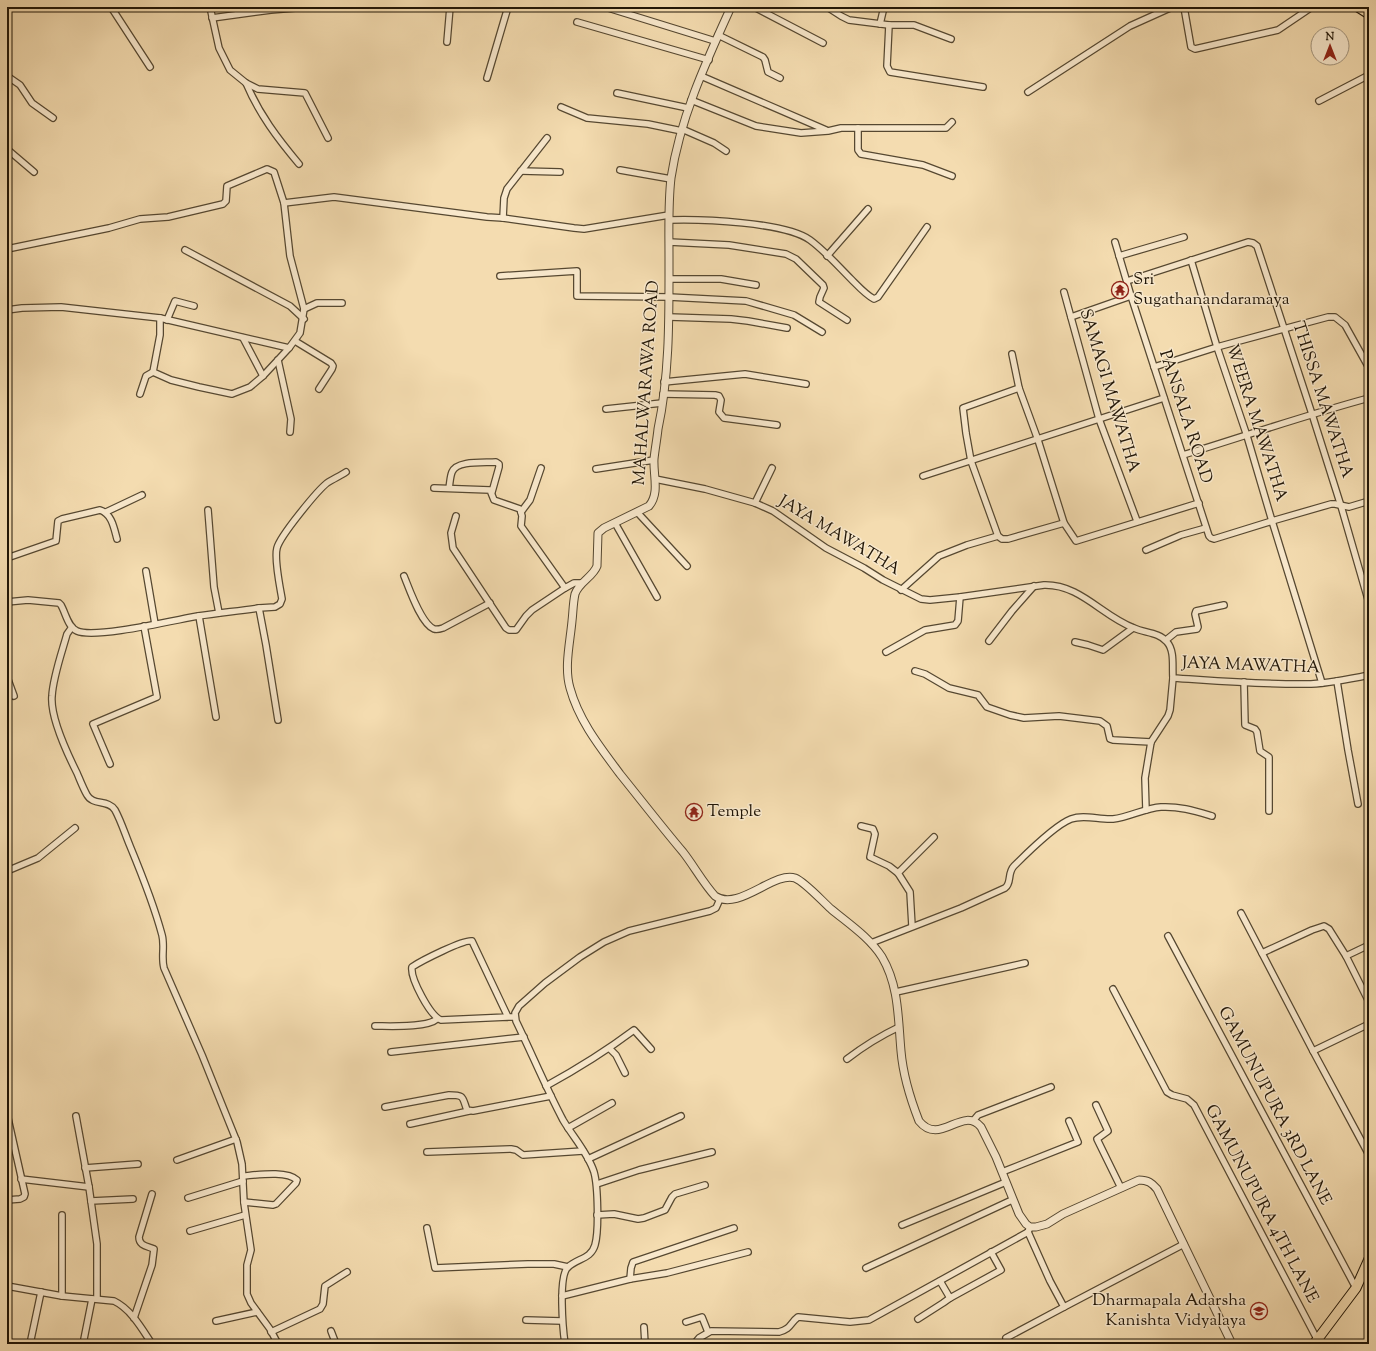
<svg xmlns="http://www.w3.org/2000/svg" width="1376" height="1351" viewBox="0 0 1376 1351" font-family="'Sorts Mill Goudy',serif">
<rect width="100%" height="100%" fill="#f4dcb0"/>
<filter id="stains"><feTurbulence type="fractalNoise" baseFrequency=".005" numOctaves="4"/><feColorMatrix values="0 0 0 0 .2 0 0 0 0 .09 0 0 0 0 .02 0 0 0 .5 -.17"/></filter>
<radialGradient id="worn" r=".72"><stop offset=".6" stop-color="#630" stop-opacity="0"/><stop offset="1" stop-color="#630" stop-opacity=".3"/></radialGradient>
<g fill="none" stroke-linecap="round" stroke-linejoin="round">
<g stroke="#564831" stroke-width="8">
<g id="minor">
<path d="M111,7L150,67"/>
<path d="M210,7L219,48L230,70L246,83L258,89L305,93L328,138"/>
<path d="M605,7L715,41"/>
<path d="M754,7L823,43"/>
<path d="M827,7L841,16L849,20L889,25H914L951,39"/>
<path d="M1184,7L1191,47L1195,49L1278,30L1312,7"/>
<path d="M212,18L271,10L307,7"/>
<path d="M577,22L709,60"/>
<path d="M880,24L884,7"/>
<path d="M889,25L887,66L890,72L983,87"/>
<path d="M718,35L763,57L765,60L768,72L780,78"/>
<path d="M447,42L450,7"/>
<path d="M7,76L20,85L32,103L53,118"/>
<path d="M701,76L826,130"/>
<path d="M487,78L508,7"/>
<path d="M246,83C259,114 278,139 299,164"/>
<path d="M1028,92L1130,26L1170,8L1175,7"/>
<path d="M617,93L688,108"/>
<path d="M691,100L756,126L801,133L828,131L841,128H946L952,122"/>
<path d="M1319,101L1369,75"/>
<path d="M561,107L587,118L648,124L682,131"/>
<path d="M858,128V150L861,154L923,165L952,176"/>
<path d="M682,129L714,143L726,151"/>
<path d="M7,149L34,172"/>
<path d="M620,170L671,179"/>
<path d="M521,171L560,172"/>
<path d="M503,218L504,198L507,189L547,138"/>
<path d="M669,220C701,219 785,222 810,240C825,251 838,266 851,279C858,286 866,295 874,299L878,297L927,227"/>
<path d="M669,242L729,245L786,254L796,259L823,285L824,288L820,297L819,302L847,320"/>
<path d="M1115,242L1131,296L1209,536L1211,538L1214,539L1272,521L1322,683"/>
<path d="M7,249L109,228L140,219L168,217L223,204L226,201L227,186L267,169L274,172L284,203L334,197L487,217L503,218L574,228L584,229L669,215"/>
<path d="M185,250L290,306L304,319"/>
<path d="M827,256L868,209"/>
<path d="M1119,256L1184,237"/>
<path d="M1191,260L1217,347L1247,436L1272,521L1331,504H1335L1349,507L1369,501"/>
<path d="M500,276L577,271V296L669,297L746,301L794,315L822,332"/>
<path d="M669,279H721L756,285"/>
<path d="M1127,281L1248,242L1253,243L1257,246L1312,414L1341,506L1369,603"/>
<path d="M1064,292L1099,419L1137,521"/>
<path d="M304,309L317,303H342"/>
<path d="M7,310L22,308L61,307L160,318L289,348L300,333L304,309L290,256L284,203"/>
<path d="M669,317L731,319L748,321L787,328"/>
<path d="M1071,317L1131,296"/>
<path d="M160,318V335L153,372L171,380L199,387L232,394L250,387L263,376L289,348"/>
<path d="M167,320L175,301L194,306"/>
<path d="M243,338L263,376"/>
<path d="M295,341L331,363L333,366L332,369L319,389"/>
<path d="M1012,354L1019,388L1038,440L1064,523L1076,541L1199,503"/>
<path d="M278,360L291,419L290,432"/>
<path d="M1154,367L1217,347L1328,317H1335L1345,325L1369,368"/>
<path d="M664,382L745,374L806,384"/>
<path d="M1019,388L963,408L966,433L971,461L998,536L1002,539H1008L1064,523"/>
<path d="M140,394L146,376L153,372"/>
<path d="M663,394L715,395L719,396L721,400L719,412L724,418L777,425"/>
<path d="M606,409L662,403"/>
<path d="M1183,455C1245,436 1306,415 1369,398"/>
<path d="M596,469L654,460"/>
<path d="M923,476L1164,398"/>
<path d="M655,479L705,489L755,503L773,511L826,548L864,568L883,580L921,599L930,600L960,597L1044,585C1080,584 1102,616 1134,628C1144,633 1159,632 1167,642C1175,651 1172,667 1173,678C1219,681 1265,685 1311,684C1331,683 1350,679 1369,675"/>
<path d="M434,488L490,490L494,500L520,509L522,516L521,526L565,588L574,583H582"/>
<path d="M449,488C450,483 450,477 452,472C457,460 484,463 496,462L499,464V467L492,492"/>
<path d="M755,503L772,468"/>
<path d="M208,510L214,587L219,613"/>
<path d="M106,512L142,495"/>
<path d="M521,512L530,500L541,468"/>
<path d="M637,512L687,566"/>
<path d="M456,516L451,533L453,548L506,628L509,630H516L526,616L532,610L565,588"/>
<path d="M615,523L657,597"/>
<path d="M1146,550L1181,535L1206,528"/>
<path d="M7,558L56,541L58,521L62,519L100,510C112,514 114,528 117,539"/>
<path d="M146,571L155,624"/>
<path d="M404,576C409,588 421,624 434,629C437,630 440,629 443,628L490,603"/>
<path d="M901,590L939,556L967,545L998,536"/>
<path d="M7,602L28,600L59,603L61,605C66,614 68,627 77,631C95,639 175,620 198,616C218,613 238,611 259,608L266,645L278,720"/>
<path d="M259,608L275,607L280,604L282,599C280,587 274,559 277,548C280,536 317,491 327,483C333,479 340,476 346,472"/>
<path d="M199,616L216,717"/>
<path d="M72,627L67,634C62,652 53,677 52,696C50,717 67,753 77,773C80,780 83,788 87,795C93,806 108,799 115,810C121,821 125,834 130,846C142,875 154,905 162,935C165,946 161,957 164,968L202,1055L237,1142L242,1164L244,1203L251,1250L247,1265V1294L251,1303L270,1329L278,1344"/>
<path d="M1166,640L1176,632L1197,629L1198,627L1195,614L1196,611L1224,605"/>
<path d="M989,641L1012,611L1034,586"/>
<path d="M1075,642L1088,645L1103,650L1133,628"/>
<path d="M886,652L925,630L955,625L958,621L960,597"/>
<path d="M915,671L925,674L949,688L978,695L987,707L1010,715L1024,718L1059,716L1100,721L1107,726L1110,739L1113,740L1151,742"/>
<path d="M7,677L14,696"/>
<path d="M1337,681L1348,750L1358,804"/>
<path d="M1244,682L1245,725L1255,729L1257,732L1260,751L1269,757V811"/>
<path d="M110,764L93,724L157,697L144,626"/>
<path d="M1146,810L1145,778L1151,742L1168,716L1170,710L1173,678"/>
<path d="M861,826L873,829L875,834L870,857L889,866L898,873"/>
<path d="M7,871L38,858L75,828"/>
<path d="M1241,913L1313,1051L1369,1155"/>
<path d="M912,926L910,892L898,873L934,837"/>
<path d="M1168,936L1356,1288"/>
<path d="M871,943L961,908L1005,888C1012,883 1007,873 1014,866C1027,853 1055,825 1071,819C1084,814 1099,820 1113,819C1130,817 1145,808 1161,807C1179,806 1195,811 1212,816"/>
<path d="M1369,945L1346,956L1369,1002"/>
<path d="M1262,953L1312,930L1324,926L1329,929L1346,956"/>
<path d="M1113,989L1167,1092L1172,1095L1187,1099L1194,1105L1317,1339"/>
<path d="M896,992L1025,963"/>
<path d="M508,1017L472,941C464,939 421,961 412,967C410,978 430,1016 441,1020L508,1017H515"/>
<path d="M375,1026C390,1026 427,1028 437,1019"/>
<path d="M610,1049L616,1055L625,1073"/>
<path d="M1313,1051L1369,1024"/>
<path d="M391,1052L524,1037"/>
<path d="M847,1059C864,1046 880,1036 899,1027"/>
<path d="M546,1086C577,1069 606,1051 634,1030L651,1049"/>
<path d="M1096,1105L1108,1131L1097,1139L1121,1188"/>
<path d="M385,1107L449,1095C465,1095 462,1097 467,1110L473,1111L551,1096"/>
<path d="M7,1114L25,1194L24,1197L20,1199L7,1200"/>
<path d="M76,1116L89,1187L97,1244V1299"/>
<path d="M973,1121L978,1115L1051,1087"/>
<path d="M410,1124L469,1111"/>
<path d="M568,1128L612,1103"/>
<path d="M427,1152L511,1149L516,1150L523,1155L583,1151"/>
<path d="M588,1159L681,1116"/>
<path d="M177,1160L236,1139"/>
<path d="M85,1168L138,1164"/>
<path d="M1002,1172L1078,1142L1069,1121"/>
<path d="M243,1176C256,1175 287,1170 297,1180L296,1183L276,1204L273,1205L244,1202"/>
<path d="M21,1179L89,1187"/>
<path d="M597,1184L639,1170L712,1152"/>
<path d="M188,1198L243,1181"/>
<path d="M91,1201L133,1199"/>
<path d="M597,1215L614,1214L638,1219L644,1218L665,1210L672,1197L675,1194L705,1185"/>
<path d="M902,1225L1006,1182"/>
<path d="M427,1228L435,1268L528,1264H554L568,1267"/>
<path d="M190,1231L245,1215"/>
<path d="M866,1268L1012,1200"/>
<path d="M630,1279L631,1268L633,1262L734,1228"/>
<path d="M940,1281L950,1298L1001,1270L991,1252"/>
<path d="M7,1286L62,1296L114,1301C131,1309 142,1329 152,1344"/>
<path d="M62,1296V1215"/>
<path d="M562,1296L630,1279L667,1273L748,1252"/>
<path d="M1064,1307L1184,1244"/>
<path d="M134,1318L152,1265L154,1249C147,1246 139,1246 139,1237L152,1194"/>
<path d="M918,1319L943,1303L950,1298"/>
<path d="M526,1320L562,1321"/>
<path d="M216,1321L257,1312"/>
<path d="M686,1322L702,1317L708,1332"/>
<path d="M644,1327L645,1344"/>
<path d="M331,1331L336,1344"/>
<path d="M271,1332L320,1309L323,1304L325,1286L347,1272"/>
<path d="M1006,1338L1064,1307L1050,1281L1028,1232"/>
<path d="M30,1344L41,1292"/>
<path d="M83,1344L92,1299"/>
<path d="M565,1344C563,1330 558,1276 568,1267C578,1258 591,1259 595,1245C599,1231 598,1186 594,1172C588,1153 573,1137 563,1120C546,1088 532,1054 516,1021L515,1013L519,1006L545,983L580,957L604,942L629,931L710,911L716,908L720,899"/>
<path d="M694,1344L699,1338L711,1331L779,1332C792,1328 789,1324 798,1317L850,1322L869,1320L1028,1232L1030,1227"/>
</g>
</g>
<g stroke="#564831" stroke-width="9">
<path id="tertiary" d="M731,7C706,62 680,118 671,178C668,204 669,231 669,257C669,314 670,373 658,429C657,439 655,449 654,459C653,475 660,493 649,506L604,528L598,533L597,566C593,577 579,582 575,594C573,603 573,613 572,621C570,643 564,667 570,688C579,721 600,747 620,774C641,800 661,826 683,852C694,866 703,883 715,896C738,912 774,871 795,878C805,882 822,901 831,909C849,924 869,937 882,957C899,986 898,1018 901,1051C903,1075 910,1098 919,1121C940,1147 962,1105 981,1127L996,1157L1019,1214L1026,1224L1030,1227H1036L1047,1224L1063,1214L1139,1180C1148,1180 1152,1183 1157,1189L1232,1344"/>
</g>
<g stroke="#211607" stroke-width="11">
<path id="primary" d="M1314,1344L1356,1288L1369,1259"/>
</g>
<g stroke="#211607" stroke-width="11">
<path id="trunk" d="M1358,7L1369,14"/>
</g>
<use href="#minor" stroke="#f8e8cc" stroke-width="5.5"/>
<use href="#tertiary" stroke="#f8e8cc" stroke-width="7"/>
<use href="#primary" stroke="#f4dcb0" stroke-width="9"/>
<use href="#trunk" stroke="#f4dcb0" stroke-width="9"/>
</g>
<defs>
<g id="temple-ring" transform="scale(0.9)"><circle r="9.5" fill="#f8e8cc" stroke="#8f2418" stroke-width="1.5"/><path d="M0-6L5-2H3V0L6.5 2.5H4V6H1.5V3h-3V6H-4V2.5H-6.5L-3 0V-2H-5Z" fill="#8f2418"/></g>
<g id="school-ring" transform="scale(0.9)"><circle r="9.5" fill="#f8e8cc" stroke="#8f2418" stroke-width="1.5"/><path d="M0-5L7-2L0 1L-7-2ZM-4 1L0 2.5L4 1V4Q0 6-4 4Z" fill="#8f2418"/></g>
</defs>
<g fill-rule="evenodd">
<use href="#temple-ring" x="1120" y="290"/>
<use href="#temple-ring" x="694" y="812"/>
<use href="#school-ring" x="1259" y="1311"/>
</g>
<g text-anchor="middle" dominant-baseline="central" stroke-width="3" stroke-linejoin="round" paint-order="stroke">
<g font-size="17" fill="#211607" stroke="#f8e8cc" text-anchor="start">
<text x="1133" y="280">Sri<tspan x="1133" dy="20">Sugathanandaramaya</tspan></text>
<text x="707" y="812">Temple</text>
<text x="1246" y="1301" text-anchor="end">Dharmapala Adarsha<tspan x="1246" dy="20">Kanishta Vidyalaya</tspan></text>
</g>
<g font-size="17" fill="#211607" stroke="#f8e8cc">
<text transform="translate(647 383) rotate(-86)">MAHALWARAWA ROAD</text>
<text transform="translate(1109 391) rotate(73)">SAMAGI MAWATHA</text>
<text transform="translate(1322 400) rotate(72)">THISSA MAWATHA</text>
<text transform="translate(1185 417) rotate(72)">PANSALA ROAD</text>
<text transform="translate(1256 423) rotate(72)">WEERA MAWATHA</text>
<text transform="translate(839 536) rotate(31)">JAYA MAWATHA</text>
<text transform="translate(1251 666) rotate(2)">JAYA MAWATHA</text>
<text transform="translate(1274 1106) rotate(62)">GAMUNUPURA 3RD LANE</text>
<text transform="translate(1261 1204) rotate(62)">GAMUNUPURA 4TH LANE</text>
</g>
</g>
<rect width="1376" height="1351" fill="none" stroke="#f4dcb0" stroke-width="24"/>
<rect x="8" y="8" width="1360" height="1335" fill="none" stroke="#211607" stroke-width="2"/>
<rect x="12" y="12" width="1352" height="1327" fill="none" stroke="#211607"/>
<g transform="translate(1330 46)"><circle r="19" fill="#f8e8cc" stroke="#a2947d"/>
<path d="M0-3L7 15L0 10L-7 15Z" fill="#8f2418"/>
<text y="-6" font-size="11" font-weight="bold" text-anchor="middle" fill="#211607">N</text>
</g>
<rect width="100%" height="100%" filter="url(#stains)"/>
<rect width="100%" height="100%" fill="url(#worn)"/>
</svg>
